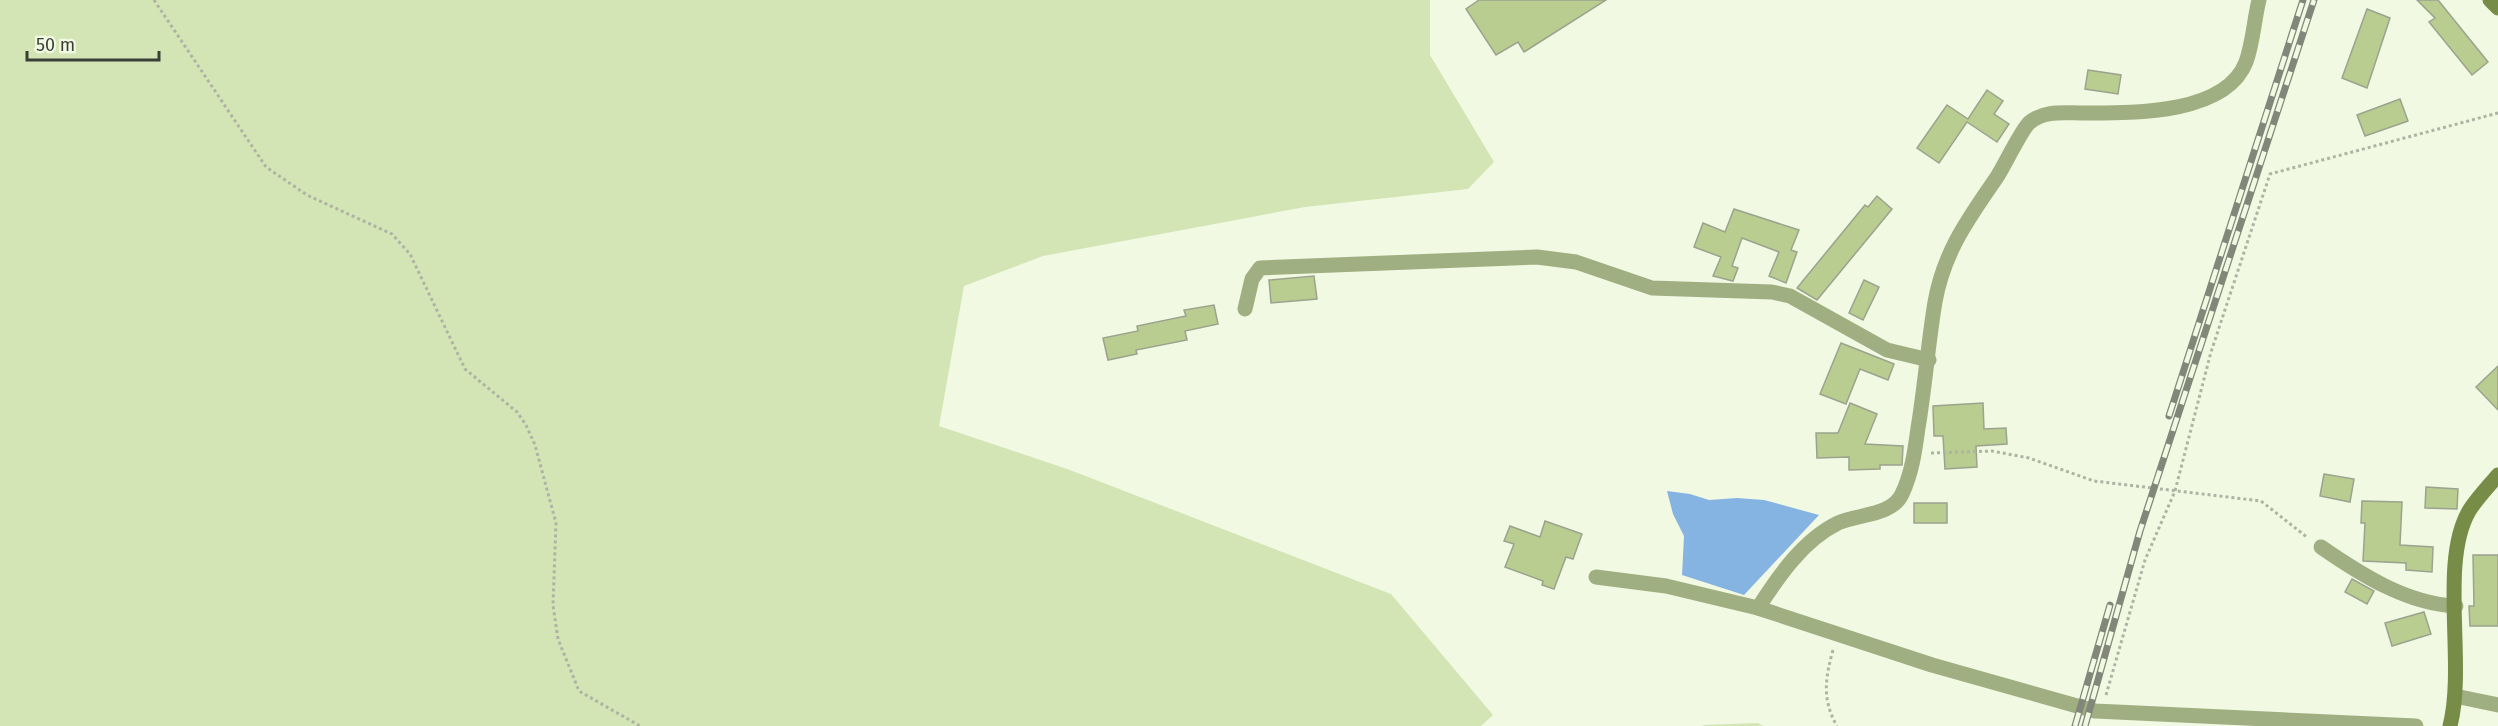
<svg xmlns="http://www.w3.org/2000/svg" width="2498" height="726" viewBox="0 0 2498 726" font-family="'Fira Sans',sans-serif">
<rect width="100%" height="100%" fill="#f1f9e3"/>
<g fill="#d4e5b5">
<path d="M0,0H1430V55L1494,162L1468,189L1305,207L1043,256L964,286L939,426L1070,470L1391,594L1493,715L1481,726H0Z"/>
<path d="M1758,723L1763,726H1702L1704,725Z"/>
</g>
<path fill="#85b3e2" d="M1667,491L1690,494L1709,500L1737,498L1764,500L1819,515L1744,595L1682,575L1684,536L1673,514Z"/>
<g fill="#b9cd90" stroke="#9ba38e" stroke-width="1.5">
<path d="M1479,0H1606L1524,52L1518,42L1496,55L1466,9Z"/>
<path d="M2417,0H2438L2488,62L2472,75L2429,22L2435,18Z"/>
<path d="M2367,9L2390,18L2367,88L2342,78Z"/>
<path d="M2088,70L2121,75L2118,94L2085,89Z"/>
<path d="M1987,90L2003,101L1994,114L2009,124L1997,142L1967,122L1939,163L1917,148L1947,105L1968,119Z"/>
<path d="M2400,99L2408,121L2365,136L2357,115Z"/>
<path d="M1877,196L1892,209L1817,300L1797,288L1865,205L1868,207Z"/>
<path d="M1734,209L1799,230L1791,250L1797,252L1786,283L1769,276L1779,252L1742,238L1732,266L1738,268L1733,281L1713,276L1721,257L1694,247L1703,223L1725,232Z"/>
<path d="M1314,276L1317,299L1271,303L1269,280Z"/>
<path d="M1864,280L1879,287L1863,320L1849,313Z"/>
<path d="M1214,305L1218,324L1185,331L1187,340L1136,350L1137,354L1108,360L1103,338L1138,331L1137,326L1186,316L1184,310Z"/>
<path d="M1841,343L1894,364L1888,380L1860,369L1846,404L1820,394Z"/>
<path d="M2498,366V410L2476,387Z"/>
<path d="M1850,403L1877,414L1865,444L1903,446L1902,465H1880V469L1849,470V457L1817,458L1816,433H1838Z"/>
<path d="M1983,403L1984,429L2006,428L2007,444L1976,446L1977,467L1945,469L1943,436H1934L1933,406Z"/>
<path d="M2324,474L2354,479L2350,502L2320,496Z"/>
<path d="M2426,487L2458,489L2457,509L2425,508Z"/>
<path d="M2362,501L2402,502L2400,545L2433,547L2432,572L2406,570V563L2363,561L2365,523H2361Z"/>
<rect x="1914" y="503" width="33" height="20"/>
<path d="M1545,521L1582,534L1573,559L1566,557L1554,589L1542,585L1543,581L1505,567L1514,544L1504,541L1510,526L1540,537Z"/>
<path d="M2473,555H2498V626H2470L2469,606H2474Z"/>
<path d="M2352,579L2374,591L2367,604L2345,592Z"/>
<path d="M2424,612L2431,634L2392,646L2385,623Z"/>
</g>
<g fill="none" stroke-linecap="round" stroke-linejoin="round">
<g stroke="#aeb4a4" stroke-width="3" stroke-dasharray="3 3" stroke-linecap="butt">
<path d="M154,0L266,167L307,195L392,234L410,254L465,369L517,412L526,425L535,445L556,523L553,605L558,639L579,691L640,726"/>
<path d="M1931,453L1992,451L2029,458L2094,481L2261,501L2308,538"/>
<path d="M1833,650C1825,679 1822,700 1837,726"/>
<path d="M2106,695L2145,560L2175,491L2211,352L2270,174L2498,113"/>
</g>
<g stroke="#a0af82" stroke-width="15">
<path d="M2259,0C2254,20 2253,43 2246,62C2225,116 2128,113 2081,113C2064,113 2044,110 2029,123C2022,129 2004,166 1997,177C1969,218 1944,251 1935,302C1928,344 1925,386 1918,428C1915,450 1912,473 1902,494C1892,516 1858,514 1838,523C1803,540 1778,577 1758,608L1932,665L2095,711L2416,726"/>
<path d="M1245,309L1252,279L1260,268L1537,257L1576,262L1652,288L1772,292L1790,296L1887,350L1929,360"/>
<path d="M2321,547C2360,574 2407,604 2456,606"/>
<path d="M1596,577L1666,586L1758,608"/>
<path d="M2455,696L2498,705"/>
</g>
<g stroke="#778d47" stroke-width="15">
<path d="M2490,0L2498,8"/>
<path d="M2450,726C2466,664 2439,563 2469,511C2477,498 2488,487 2498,475"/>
</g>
<g stroke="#82877a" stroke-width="7">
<g id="rail">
<path d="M2169,416L2303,0"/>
<path d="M2075,726L2110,605"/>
<path d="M2085,726L2140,531L2314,0"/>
</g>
</g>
<use href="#rail" stroke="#f1f9e3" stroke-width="4.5" stroke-dasharray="14" stroke-linecap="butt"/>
</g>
<path d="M27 51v9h132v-9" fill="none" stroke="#3b3e36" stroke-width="3"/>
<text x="36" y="51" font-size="18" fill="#3b3e36" stroke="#f1f9e3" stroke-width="4.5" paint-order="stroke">50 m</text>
</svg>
